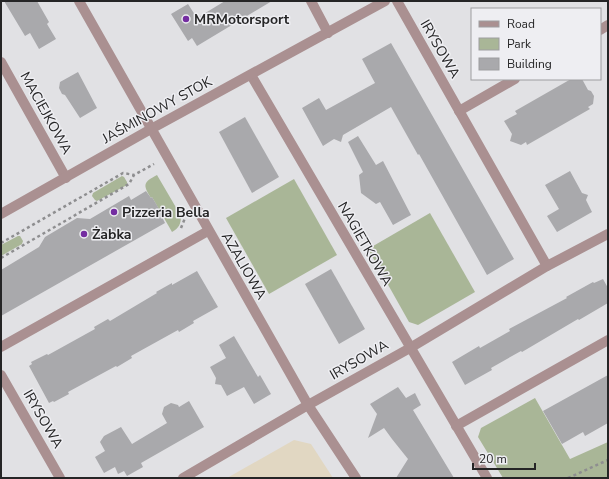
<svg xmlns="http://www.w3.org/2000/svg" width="609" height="479" viewBox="0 0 609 479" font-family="'Nunito Sans',sans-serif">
<rect width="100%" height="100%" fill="#e1e1e4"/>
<path fill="#e1d7c2" d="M294,440L311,444L333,478H227Z"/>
<g fill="#a9b697">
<path d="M157,175L181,216C181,224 179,228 172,232L152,197L151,198C142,184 144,182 157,175Z"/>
<path d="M122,176L124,177L127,182V185L97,201L95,200L92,196L93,193Z"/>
<path d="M294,179L337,255L269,294L226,218Z"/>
<path d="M430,213L475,292L418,325L409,322L368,249Z"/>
<path d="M18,236H20L23,241L22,244L1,256V245Z"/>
<path d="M535,398L570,459L608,442V478H503L478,437L481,428Z"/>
</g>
<g fill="#a9a9ac">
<path d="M4,1H37L49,22L47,24L56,39L39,49L30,33L25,36Z"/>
<path d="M225,1H272L197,46L192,38L188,41L171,14L188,4L197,18Z"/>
<path d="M391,43L514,259L487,275L419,154L418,155L391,107L343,135L341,142L334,139L323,146L302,108L319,98L326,110L375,83L362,59Z"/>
<path d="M78,72L97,108L80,118L65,95L62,94L59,88L60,82Z"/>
<path d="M571,79H582L588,90L591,91L594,96L593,104L588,107L590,109L527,145L526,142L521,145L510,141L512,134L504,121L517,114L515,111Z"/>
<path d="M245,117L279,177L252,193L219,132Z"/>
<path d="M358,136L376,165L383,161L411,215L393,225L380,202L376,204L361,193L359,175L363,172L348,142Z"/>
<path d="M570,171L582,193L588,195L586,200L592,212L557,232L547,216L559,209L545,185Z"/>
<path d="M146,191L151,198L152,197L162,214L161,215L165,223L1,316V270L39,247L45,237L77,218L90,219L129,196L131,200Z"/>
<path d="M331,269L365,329L339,344L305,284Z"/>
<path d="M197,271L218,307L193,321L194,323L179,332L178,330L131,356L132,358L117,367L116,366L68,392L69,394L54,402L53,401L49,403L29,366L32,364L31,362L47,354L48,355L95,329L94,327L108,319L110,321L157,293L156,292L172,283V285Z"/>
<path d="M603,279L608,288V303L579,320L578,319L522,352L521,351L491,368L492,370L465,385L452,362L479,346L480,348L510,331L509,329L567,298L566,297L593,282L594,283Z"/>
<path d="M234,336L258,377L260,375L271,394L254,404L244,387L227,396L221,385L215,384L216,378L210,367L226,358L219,345Z"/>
<path d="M608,375V423L585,436L583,432L562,444L543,411Z"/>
<path d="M398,387L406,398L415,393L421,405L413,410L454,478H396L408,459L392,439L384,428L368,438L377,414L370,404Z"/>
<path d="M189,401L204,427L141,463L143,467L127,476L124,471L118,474L115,467L104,473L95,457L105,451L100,442L104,436L121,427L132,444L167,423L162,414L164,407L171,403L178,405L179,407Z"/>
</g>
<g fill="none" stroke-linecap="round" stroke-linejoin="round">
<g stroke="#8e8e90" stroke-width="2.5" stroke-dasharray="3 3" stroke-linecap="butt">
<path d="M181,228L185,218"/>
<path d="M1,243L123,173L134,175"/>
<path d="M1,258L129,184L134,175L154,164"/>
<path d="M568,478L608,460"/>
</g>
<path stroke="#aa9091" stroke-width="10" d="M311,1L328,33"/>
<g stroke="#aa9091" stroke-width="10">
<path d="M79,1L308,405L356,478"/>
<path d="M397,1L547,266"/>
<path d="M600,30L608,25"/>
<path d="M1,62L66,178"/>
<path d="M251,75L487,478"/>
<path d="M459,111L515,79"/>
<path d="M1,214L151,129L385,1"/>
<path d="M1,347L208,231"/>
<path d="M1,375L60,478"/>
<path d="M456,426L608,340"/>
<path d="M183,478L308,405L410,348L547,266L608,234"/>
</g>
</g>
<g fill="#742da1" stroke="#eeeef2" stroke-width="1.5">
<circle cx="186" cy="19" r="4"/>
<circle cx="114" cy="212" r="4"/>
<circle cx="84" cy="234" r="4"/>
</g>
<g text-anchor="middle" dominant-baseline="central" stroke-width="3" stroke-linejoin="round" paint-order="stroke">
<g font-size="14" font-weight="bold" fill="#252526" stroke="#eeeef2" text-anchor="start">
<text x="194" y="19">MRMotorsport</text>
<text x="122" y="212">Pizzeria Bella</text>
<text x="92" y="234">Żabka</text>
</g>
<g font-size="14" fill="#252526" stroke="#eeeef2">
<text transform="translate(440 49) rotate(60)">IRYSOWA</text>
<text transform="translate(157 110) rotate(-29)">JAŚMINOWY STOK</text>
<text transform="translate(46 113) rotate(61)">MACIEJKOWA</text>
<text transform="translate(365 244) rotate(60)">NAGIETKOWA</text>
<text transform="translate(244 266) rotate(60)">AZALIOWA</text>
<text transform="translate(359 360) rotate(-30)">IRYSOWA</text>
<text transform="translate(43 419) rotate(60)">IRYSOWA</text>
</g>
</g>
<rect width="609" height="479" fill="none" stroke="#252526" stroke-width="4"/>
<rect x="471" y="8" width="130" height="72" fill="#eeeef2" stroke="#9e9ea0"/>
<rect x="479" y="21" width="20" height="6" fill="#aa9091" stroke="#9e9ea0"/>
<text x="507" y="28" font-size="12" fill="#252526">Road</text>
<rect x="479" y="38" width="20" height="12" fill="#a9b697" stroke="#9e9ea0"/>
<text x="507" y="48" font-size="12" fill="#252526">Park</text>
<rect x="479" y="58" width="20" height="12" fill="#a9a9ac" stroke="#9e9ea0"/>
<text x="507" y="68" font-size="12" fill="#252526">Building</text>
<path d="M473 463v6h62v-6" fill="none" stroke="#252526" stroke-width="2"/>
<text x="479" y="463" font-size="12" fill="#252526" stroke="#eeeef2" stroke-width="3" paint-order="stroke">20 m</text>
</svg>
